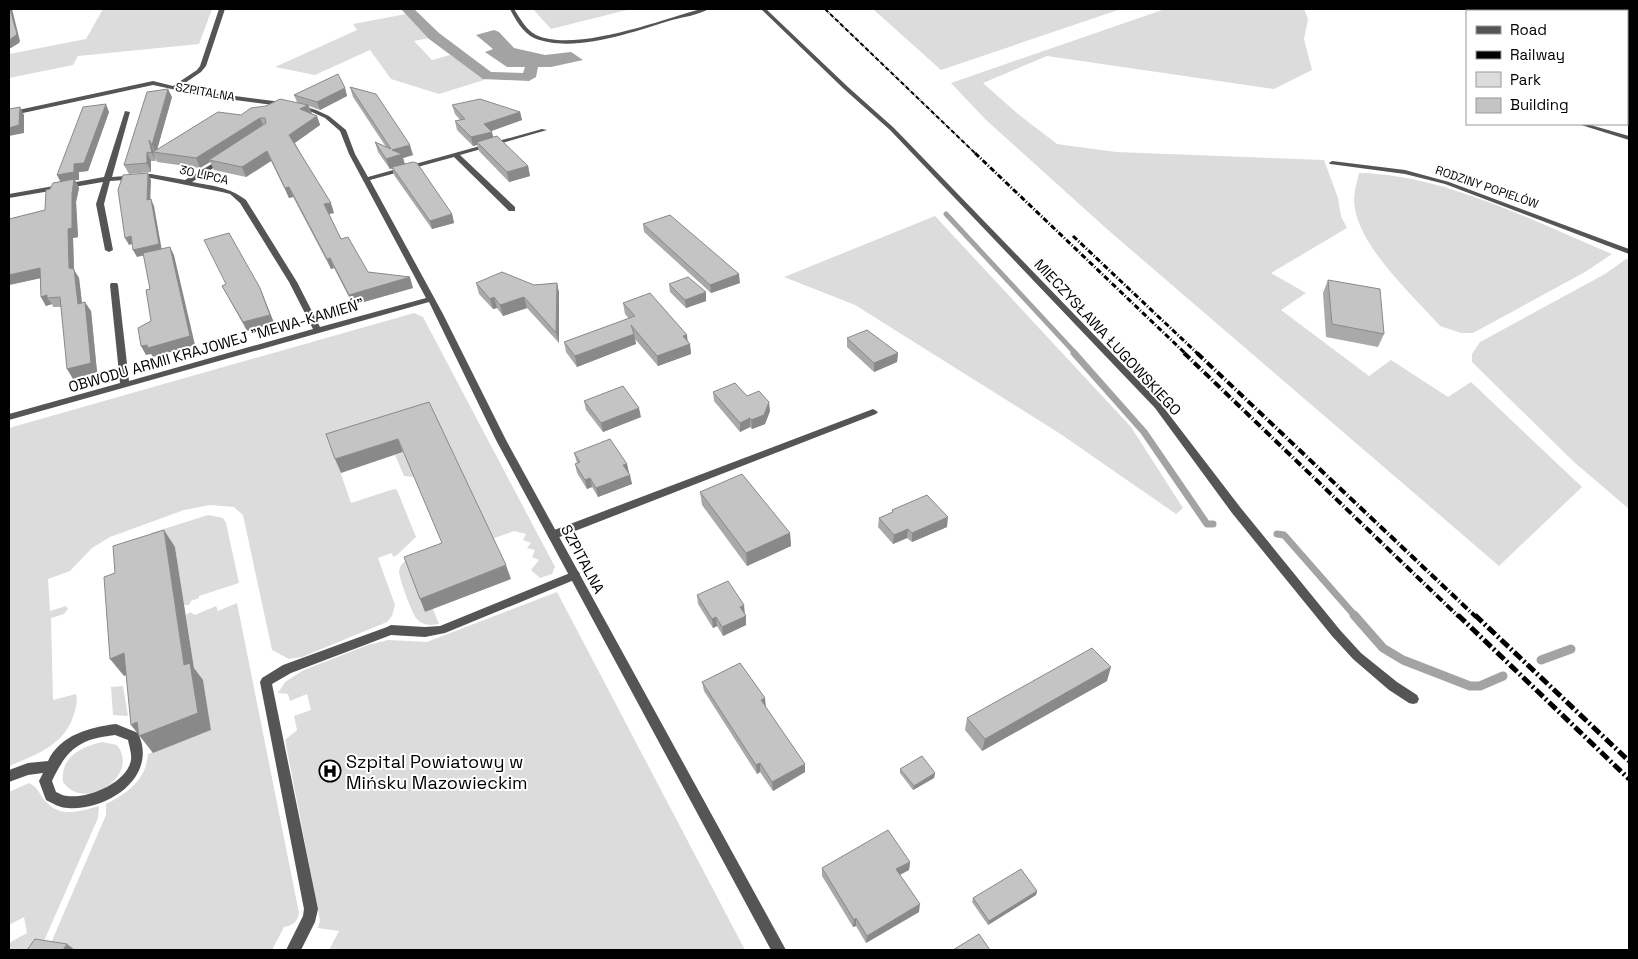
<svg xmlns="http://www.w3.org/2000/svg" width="1638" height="959" viewBox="0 0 1638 959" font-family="'Space Grotesk',sans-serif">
<rect width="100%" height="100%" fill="#fff"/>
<g fill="#dcdcdc">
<path d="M103,9H212L199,44L78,56L73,65L9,78V54L86,39Z"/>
<path d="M533,9H631L551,29Z"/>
<path d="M873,9H1121L941,70Z"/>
<path d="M1165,9H1304L1308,19L1304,39L1312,70L1274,89L1047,56L983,83L1018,114L1057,144L1116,152L1324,160L1338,198L1341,216L1347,228L1271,273L1306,293L1281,310L1369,376L1391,360L1448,397L1471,382L1582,487L1499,566L1108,230L986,120L951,83Z"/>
<path d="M406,14L429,38L414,41L432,60L450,55L487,79L439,94L391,79L370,50L315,75L275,67L357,30L353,24Z"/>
<path d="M1359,173C1443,174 1535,222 1612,254L1585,272L1473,333H1461L1440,326C1412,294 1355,244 1354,200C1354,191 1357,182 1359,173Z"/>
<path d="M935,216L1131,427L1183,508L1176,514L1059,433L855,305L784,277Z"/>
<path d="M1626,259L1629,260V509L1574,462L1472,362V354L1480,342L1605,274Z"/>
<path d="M414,313L423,317L555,567L552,574L540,578L531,570L539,560L532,557L535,550L527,548L531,543L523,540L526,534L514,531L492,539L408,461L414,477L404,476L395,455L445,438L332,448L351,503L394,489L397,490L416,537L397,555L393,557L392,553L378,558L395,605L392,616L387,622L302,657L289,659L272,650L243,515L234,507L210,505L184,510L110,537L92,548L70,571L48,579L50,611L66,606L68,609L64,614L51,618L53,700L76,694C78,701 76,707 74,714C65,745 36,755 9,766V428Z"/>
<path d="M208,515L223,518L226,523L239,583L199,596V598L191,601L189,605H184L175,547L156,553L151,533Z"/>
<path d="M411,556L425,612L433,609L439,624C432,625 422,626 417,619C412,614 399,578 399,571C400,564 406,560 411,556Z"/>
<path d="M557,592L745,950H329L339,931L318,928L320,920L285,740L297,730L294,716L311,710L307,694L290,701L288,694L278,693L285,682L304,670L368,645L388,640L427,642Z"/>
<path d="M237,603L299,913C297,922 294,925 284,927L272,950H48L106,815V804C128,793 146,780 148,754L211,730L203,681L196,682L186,615L190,612L195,615L216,606L218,611Z"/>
<path d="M123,686L128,716L113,715L111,687Z"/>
<path d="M102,742L117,745C141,776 84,813 63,782C60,757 81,747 102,742Z"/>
<path d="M29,783C39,788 40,796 47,803C61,818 82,811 99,806L98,818L40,950H9V943L27,933L24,917L9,925V792Z"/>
</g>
<path fill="#a3a3a3" d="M494,30L499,32L514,48L545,55L571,52L583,60L551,67H507L485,52L493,49L476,35Z"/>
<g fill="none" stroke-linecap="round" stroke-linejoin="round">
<path stroke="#a3a3a3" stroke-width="5" d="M946,214L1076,354"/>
<g stroke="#a3a3a3" stroke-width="7">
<path d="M1074,353L1144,432L1207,524H1213"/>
<path d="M1277,534L1284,535L1356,617"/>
</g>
<g stroke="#a3a3a3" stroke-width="9">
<path d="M1354,615L1383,648L1403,660L1470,686H1480L1503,676"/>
<path d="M1541,660L1571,649"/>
</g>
<path fill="#a3a3a3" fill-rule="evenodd" d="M401,9H414L439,33L491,72L523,73L526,64L531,63L538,67L536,77L529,81L483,79L429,39Z"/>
<g fill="#555" fill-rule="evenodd">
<path d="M1627,69L1629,70V74L1627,73Z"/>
<path d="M1578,124H1587L1629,136V140Z"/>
<path d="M873,409L878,412L876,414L557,538H549L548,535L549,532Z"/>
<path d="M575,571L579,572L580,575L579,578L445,633L425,637L391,635L291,673L272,684L318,909L315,922L301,950H286L303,916L304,909L260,682L262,678L283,665L387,627L391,625L425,627L440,626Z"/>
<path d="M116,724L138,733C159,777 107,811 68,808C60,808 52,803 46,800L39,781L43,773L28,775L9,782V770L28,763L48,761C60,735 90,727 116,724ZM115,735L128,740C129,746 132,754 131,760C127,783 88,799 67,796C63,796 59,793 56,792L52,781C67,749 79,739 115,735Z"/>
</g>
<g fill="#555" fill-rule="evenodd">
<path d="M219,9H225L206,66L201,72L179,87L204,92L297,104L316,110L329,116L346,130L355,154L368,177L542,129L547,130L460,155L515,207V211H509L454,157L370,180L443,314L506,440L786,950H771L496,440L429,302L9,420V414L120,383L110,285L111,283H117L118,285L129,381L313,329L289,282L240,203L230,194L222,192L151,178L110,181L104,204L113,250L109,252L105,250L96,204L103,182L9,198V194L104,177L125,111L130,112L112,177L151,174L185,180L220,159H224V161L192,182C213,186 229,187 246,200L297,282L320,327L426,298L349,154L340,131L325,118L312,112L296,108L204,96L153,85L9,116V112L153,81L173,86L197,70L200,66Z"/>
<path d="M510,9H514C520,18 526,30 536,35C575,53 661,20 701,9H709C698,15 684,17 672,20C633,32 573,54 534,38C523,33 515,19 510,9Z"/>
<path d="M761,9H766L848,87L894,128L1161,404L1240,507L1340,630L1361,653L1397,682L1417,695L1419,699L1417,703L1413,704L1409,703L1389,690L1353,659L1332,636L1232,513L1155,408L890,130L844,89Z"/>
<path d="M1332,161L1405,170L1449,182L1629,249V254L1445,184L1405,174L1330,164L1329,163Z"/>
</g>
<path stroke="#000" stroke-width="2" stroke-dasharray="4.5 1 0.5 1" stroke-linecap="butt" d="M825,9L976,154"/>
<g stroke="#000" stroke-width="3" stroke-dasharray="5.5 2 1 2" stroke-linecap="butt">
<path d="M975,153L1186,354"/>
<path d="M1073,236L1198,354"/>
</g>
<g stroke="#000" stroke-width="4" stroke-dasharray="8 2.5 1 2.5" stroke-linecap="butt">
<path d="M1184,353L1459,617"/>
<path d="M1197,353L1476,617"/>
</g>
<g stroke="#000" stroke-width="5" stroke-dasharray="10 3 2 3" stroke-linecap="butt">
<path d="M1458,615L1629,779"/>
<path d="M1475,615L1629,761"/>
</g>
</g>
<g fill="#a9a9a9">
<path d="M1493,9H1629V12L1624,11H1502Z"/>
<path d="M1629,86V119H1627V87Z"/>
<path d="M350,87L413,155L403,158L405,164L452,214L454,223L432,229L394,175L392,168L390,169L378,152L375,142L386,147L353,97Z"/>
<path d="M345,88L347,96L320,110L309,106L312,114L317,116L320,125L295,143L334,213L329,214L341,239L368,272L413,288L353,305L334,268L331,269L293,197L289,198L271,161L246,177L214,170L210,162L200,168L157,162L155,156L156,161H151V172L129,174L124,165L172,97L157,150L241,115L297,102L294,95Z"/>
<path d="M452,105L520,112L522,120L491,131L493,137L528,166L530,176L509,182L479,151L477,145L473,146L457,130L455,121L460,120L455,114Z"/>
<path d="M109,112L88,171L79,172V180H75L79,188L76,202L78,237L73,238L74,270L79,278L82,303L91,311L97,372L73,379L61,307H53L52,304L46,306L41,297L40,278L9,285V219L45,210L50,189L61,182Z"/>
<path d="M643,224L740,283L711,293L644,232Z"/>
<path d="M1328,280L1384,334L1378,347L1326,337L1323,293Z"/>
<path d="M476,283L534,285L557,283L559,293V343L527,308L503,316L497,308L493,309L479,294Z"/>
<path d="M226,284L260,288L274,323L247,331L222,286Z"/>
<path d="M669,284L706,301L686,308L670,292Z"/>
<path d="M623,303L688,341L690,344L691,354L658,366L635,339L636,344L577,367L566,352L564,342L629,319L625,314Z"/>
<path d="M847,338L898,353L897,362L874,372L847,347Z"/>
<path d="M713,392L747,396L770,411L765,424L752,429L750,427L740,432L714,401Z"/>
<path d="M584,401L641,417L603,432L586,410Z"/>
<path d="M574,453L627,464L629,473L632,484L598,497L592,487L587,489L577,473L575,464L577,463Z"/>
<path d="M700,492L790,533L791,546L747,566L702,505Z"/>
<path d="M892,510L947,527L912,542L907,538L893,544L878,527L879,518L892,512Z"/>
<path d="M697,595L744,614L746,625L723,636L717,626L713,628L698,604Z"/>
<path d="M1107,681L982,751L965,730L967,718Z"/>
<path d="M702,682L766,707L805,772L773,791L760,772L757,774L704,691Z"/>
<path d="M900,769L935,773L934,778L913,790L900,773Z"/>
<path d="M910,862L909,870L900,875L919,912L866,943L856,926L853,927L822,876V868Z"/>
<path d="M1037,891L1036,895L988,925L972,902L973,898Z"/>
</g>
<g fill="#898989">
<path d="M10,9H13H12L20,41L19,43L11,48H9Z"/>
<path d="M1621,9H1626L1624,11H1617Z"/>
<path d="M345,88L347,96L320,110L317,102Z"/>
<path d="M168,89L172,97L156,153L152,145Z"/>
<path d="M106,104L109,112L88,171L79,172V180H75L79,188L76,202L78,237L73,238L74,270L79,278L83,313L78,304L69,268L61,183L57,175L74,164Z"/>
<path d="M308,105L312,114L300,109Z"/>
<path d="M20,107L24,115V133L9,136V128Z"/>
<path d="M520,112L522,120L486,133L484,124Z"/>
<path d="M317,116L320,125L293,144L289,135Z"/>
<path d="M260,118L264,127L209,160L210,162L200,168L196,158Z"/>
<path d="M492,132L494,140L477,142V145L473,146L471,137Z"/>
<path d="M149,140L153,149L154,152H153L156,161L152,153Z"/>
<path d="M410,145L413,155L403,158L405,165L390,169L386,159L392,150Z"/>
<path d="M267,151L271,161L246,177L242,167Z"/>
<path d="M147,152L151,161V172L147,163Z"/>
<path d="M528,166L530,176L509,182L507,172Z"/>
<path d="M148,173L151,180L150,207L147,200Z"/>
<path d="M289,187L293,197L289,198L285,188Z"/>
<path d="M151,199L154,206L162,251L137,257L133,250Z"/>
<path d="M331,203L334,213L328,214L324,204Z"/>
<path d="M452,214L454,223L432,229L430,221Z"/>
<path d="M131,236L135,243L129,245L125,238Z"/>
<path d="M170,247L174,255L195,345L153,357L151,354L146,355L141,346L147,345Z"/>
<path d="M330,258L334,268L331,269L327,259Z"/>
<path d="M40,268L46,277L9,285V275Z"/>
<path d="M739,274L740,283L711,293L710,285Z"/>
<path d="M410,277L413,288L353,305L349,295Z"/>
<path d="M557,283L559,293V343L556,333Z"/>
<path d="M260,288L274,323L247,331L243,322Z"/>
<path d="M706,292V301L686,308L685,300Z"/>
<path d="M47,295V298L52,304L46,306L41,297Z"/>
<path d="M494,297L497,308L493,309L490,299Z"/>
<path d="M524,297L527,308L503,316L500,305Z"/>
<path d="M85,302L91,311L97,372L73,379L67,369Z"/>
<path d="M634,334L636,344L577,367L575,356Z"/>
<path d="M687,335L688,344H690L691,354L658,366L657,356L683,336Z"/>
<path d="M898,353L897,362L874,372V363Z"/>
<path d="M769,402L770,411L765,424L752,429L751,420Z"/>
<path d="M639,408L641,417L603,432L601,423Z"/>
<path d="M750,418V427L740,432V423Z"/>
<path d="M398,439L403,452L341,473L335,459Z"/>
<path d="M627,464L629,473L625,474L623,465Z"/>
<path d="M630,475L632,484L598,497L596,488Z"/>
<path d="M590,478L592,487L587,489L585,480Z"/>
<path d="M948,517L947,527L912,542V533Z"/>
<path d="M908,529L907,538L893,544L894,535Z"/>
<path d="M164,530L175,547L194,668L203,680L211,730L153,753L131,725L184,665Z"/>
<path d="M790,533L791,546L747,566L746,553Z"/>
<path d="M506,565L511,579L425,612L420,599Z"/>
<path d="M744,605L745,614L740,607Z"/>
<path d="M746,616V625L723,636L722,627Z"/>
<path d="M716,617L717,626L713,628L712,619Z"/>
<path d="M124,653L138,670L124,676L110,659Z"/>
<path d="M1111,667L1107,681L982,751L985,739Z"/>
<path d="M765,698L766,707L761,700Z"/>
<path d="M760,763V772L757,774L756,765Z"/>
<path d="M805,764V772L773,791L772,782Z"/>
<path d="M935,773L934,778L913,790L914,786Z"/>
<path d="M910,862L909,870L895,877L896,869Z"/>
<path d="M1037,891L1036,895L988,925L989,921Z"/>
<path d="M920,904L919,912L866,943L867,936Z"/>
<path d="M856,918V926L853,927L854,920Z"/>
<path d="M67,944L75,950H63Z"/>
</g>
<g fill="#c4c4c4" stroke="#898989">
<path d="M9,9H10L17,34L15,36L9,40Z"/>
<path d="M1518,9H1621L1617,11H1527Z"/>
<path d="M338,74L345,88L317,102L294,95Z"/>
<path d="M1629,86V95L1627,94V87Z"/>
<path d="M350,87L376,94L410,145L392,150L402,154L386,159L375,142L391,149Z"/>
<path d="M168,89L152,145L149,140L152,153L147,152V163L124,165L147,92Z"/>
<path d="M280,99L308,105L300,109L317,116L289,135L331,203L324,204L341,239L348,237L368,272L410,277L349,295L330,258L327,259L289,187L285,188L267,151L242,167L209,160L266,123L265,118H260L196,158L153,152L218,112L241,115L251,108L266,106Z"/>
<path d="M480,99L520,112L484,124L492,132L471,137L455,121L465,119L452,105Z"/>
<path d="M106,104L84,163L74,164V172L57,175L83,107Z"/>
<path d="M20,107L19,125L9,128V109Z"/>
<path d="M497,136L528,166L507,172L477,142Z"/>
<path d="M413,162L417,163L452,214L430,221L392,167Z"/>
<path d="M148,173L147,200L151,199L159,244L133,250L131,236L125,238L118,190L123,175Z"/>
<path d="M74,179L72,194V228L68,229L69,268L74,269L78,304L85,302L91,363L67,369L60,297L47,298V295L41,297L40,268L9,275V219L45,210L46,190L50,189L53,183Z"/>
<path d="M670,215L739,274L710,285L643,224Z"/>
<path d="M229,233L260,288L270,315L243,322L222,286L226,284L204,240Z"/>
<path d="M170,247L190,336L148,348L147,345L141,346L138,328L151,321L146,290L150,289L143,253Z"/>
<path d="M502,272L534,285L557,283L556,333L524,297L500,305L494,297L490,299L476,283Z"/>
<path d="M688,277L706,292L685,300L669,284Z"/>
<path d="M1328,280L1380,289L1384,334L1332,324Z"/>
<path d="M650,293L687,335L683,336L690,344L657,356L631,325L634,334L575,356L564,342L635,316L623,303Z"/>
<path d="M867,330L898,353L874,363L847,338Z"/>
<path d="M735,383L747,396L759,391L769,402L764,415L751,420L750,418L740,423L713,392Z"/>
<path d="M623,386L639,408L601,423L584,401Z"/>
<path d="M429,402L506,565L420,599L404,557L442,543L398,439L335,459L326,434Z"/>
<path d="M610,439L627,464L623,465L630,475L596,488L590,478L585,480L575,464L580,462L574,453Z"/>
<path d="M742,474L790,533L746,553L700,492Z"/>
<path d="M927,495L948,517L912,533L908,529L894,535L879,518L893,512L892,510Z"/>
<path d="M164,530L184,665L190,663L198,713L139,736L137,722L131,725L124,653L110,659L104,577L115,573L113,546Z"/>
<path d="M728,581L744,605L740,607L746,616L722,627L716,617L712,619L697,595Z"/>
<path d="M1092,648L1111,667L985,739L967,718Z"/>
<path d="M740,663L765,698L761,700L805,764L772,782L760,763L756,765L702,682Z"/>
<path d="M922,756L935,773L914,786L900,769Z"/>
<path d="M888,830L910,862L896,869L920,904L867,936L856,918L854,920L822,868Z"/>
<path d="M1021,869L1037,891L989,921L973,898Z"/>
<path d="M979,934L990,950H953Z"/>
<path d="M35,939L67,944L63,950H27Z"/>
</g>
<defs>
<g id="hospital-ring" transform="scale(1.125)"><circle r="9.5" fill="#fff" stroke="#000" stroke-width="1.5"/><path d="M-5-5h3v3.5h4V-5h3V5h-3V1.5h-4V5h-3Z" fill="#000"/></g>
</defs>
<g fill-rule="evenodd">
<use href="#hospital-ring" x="330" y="771"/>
</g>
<g text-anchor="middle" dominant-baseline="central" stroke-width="4" stroke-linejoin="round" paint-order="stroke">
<g font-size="12" fill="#000" stroke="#fff">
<text transform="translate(205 92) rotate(10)">SZPITALNA</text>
<text transform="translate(204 175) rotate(13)">30 LIPCA</text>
<text transform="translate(1487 187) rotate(19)">RODZINY POPIELÓW</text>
</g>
<g font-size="15" fill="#000" stroke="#fff">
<text transform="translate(1108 337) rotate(47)">MIECZYSŁAWA ŁUGOWSKIEGO</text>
<text transform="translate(216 345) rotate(-16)">OBWODU ARMII KRAJOWEJ "MEWA-KAMIEŃ"</text>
<text transform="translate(583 559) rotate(62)">SZPITALNA</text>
</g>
<g font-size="18" fill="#000" stroke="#fff" text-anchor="start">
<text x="346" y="761">Szpital Powiatowy w<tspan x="346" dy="21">Mińsku Mazowieckim</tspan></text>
</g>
</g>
<rect width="1638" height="959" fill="none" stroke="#000000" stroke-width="20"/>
<rect x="1466" y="10" width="162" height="115" fill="#ffffff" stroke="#999999"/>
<rect x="1476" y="26" width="25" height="8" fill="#555555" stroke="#999999"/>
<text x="1510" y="35" font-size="15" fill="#000000">Road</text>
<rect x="1476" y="51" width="25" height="8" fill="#000000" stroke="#999999"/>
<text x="1510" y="60" font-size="15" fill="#000000">Railway</text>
<rect x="1476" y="72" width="25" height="15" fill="#dcdcdc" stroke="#999999"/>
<text x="1510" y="85" font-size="15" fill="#000000">Park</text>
<rect x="1476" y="98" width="25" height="15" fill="#c4c4c4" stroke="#999999"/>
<text x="1510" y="110" font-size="15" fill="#000000">Building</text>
</svg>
